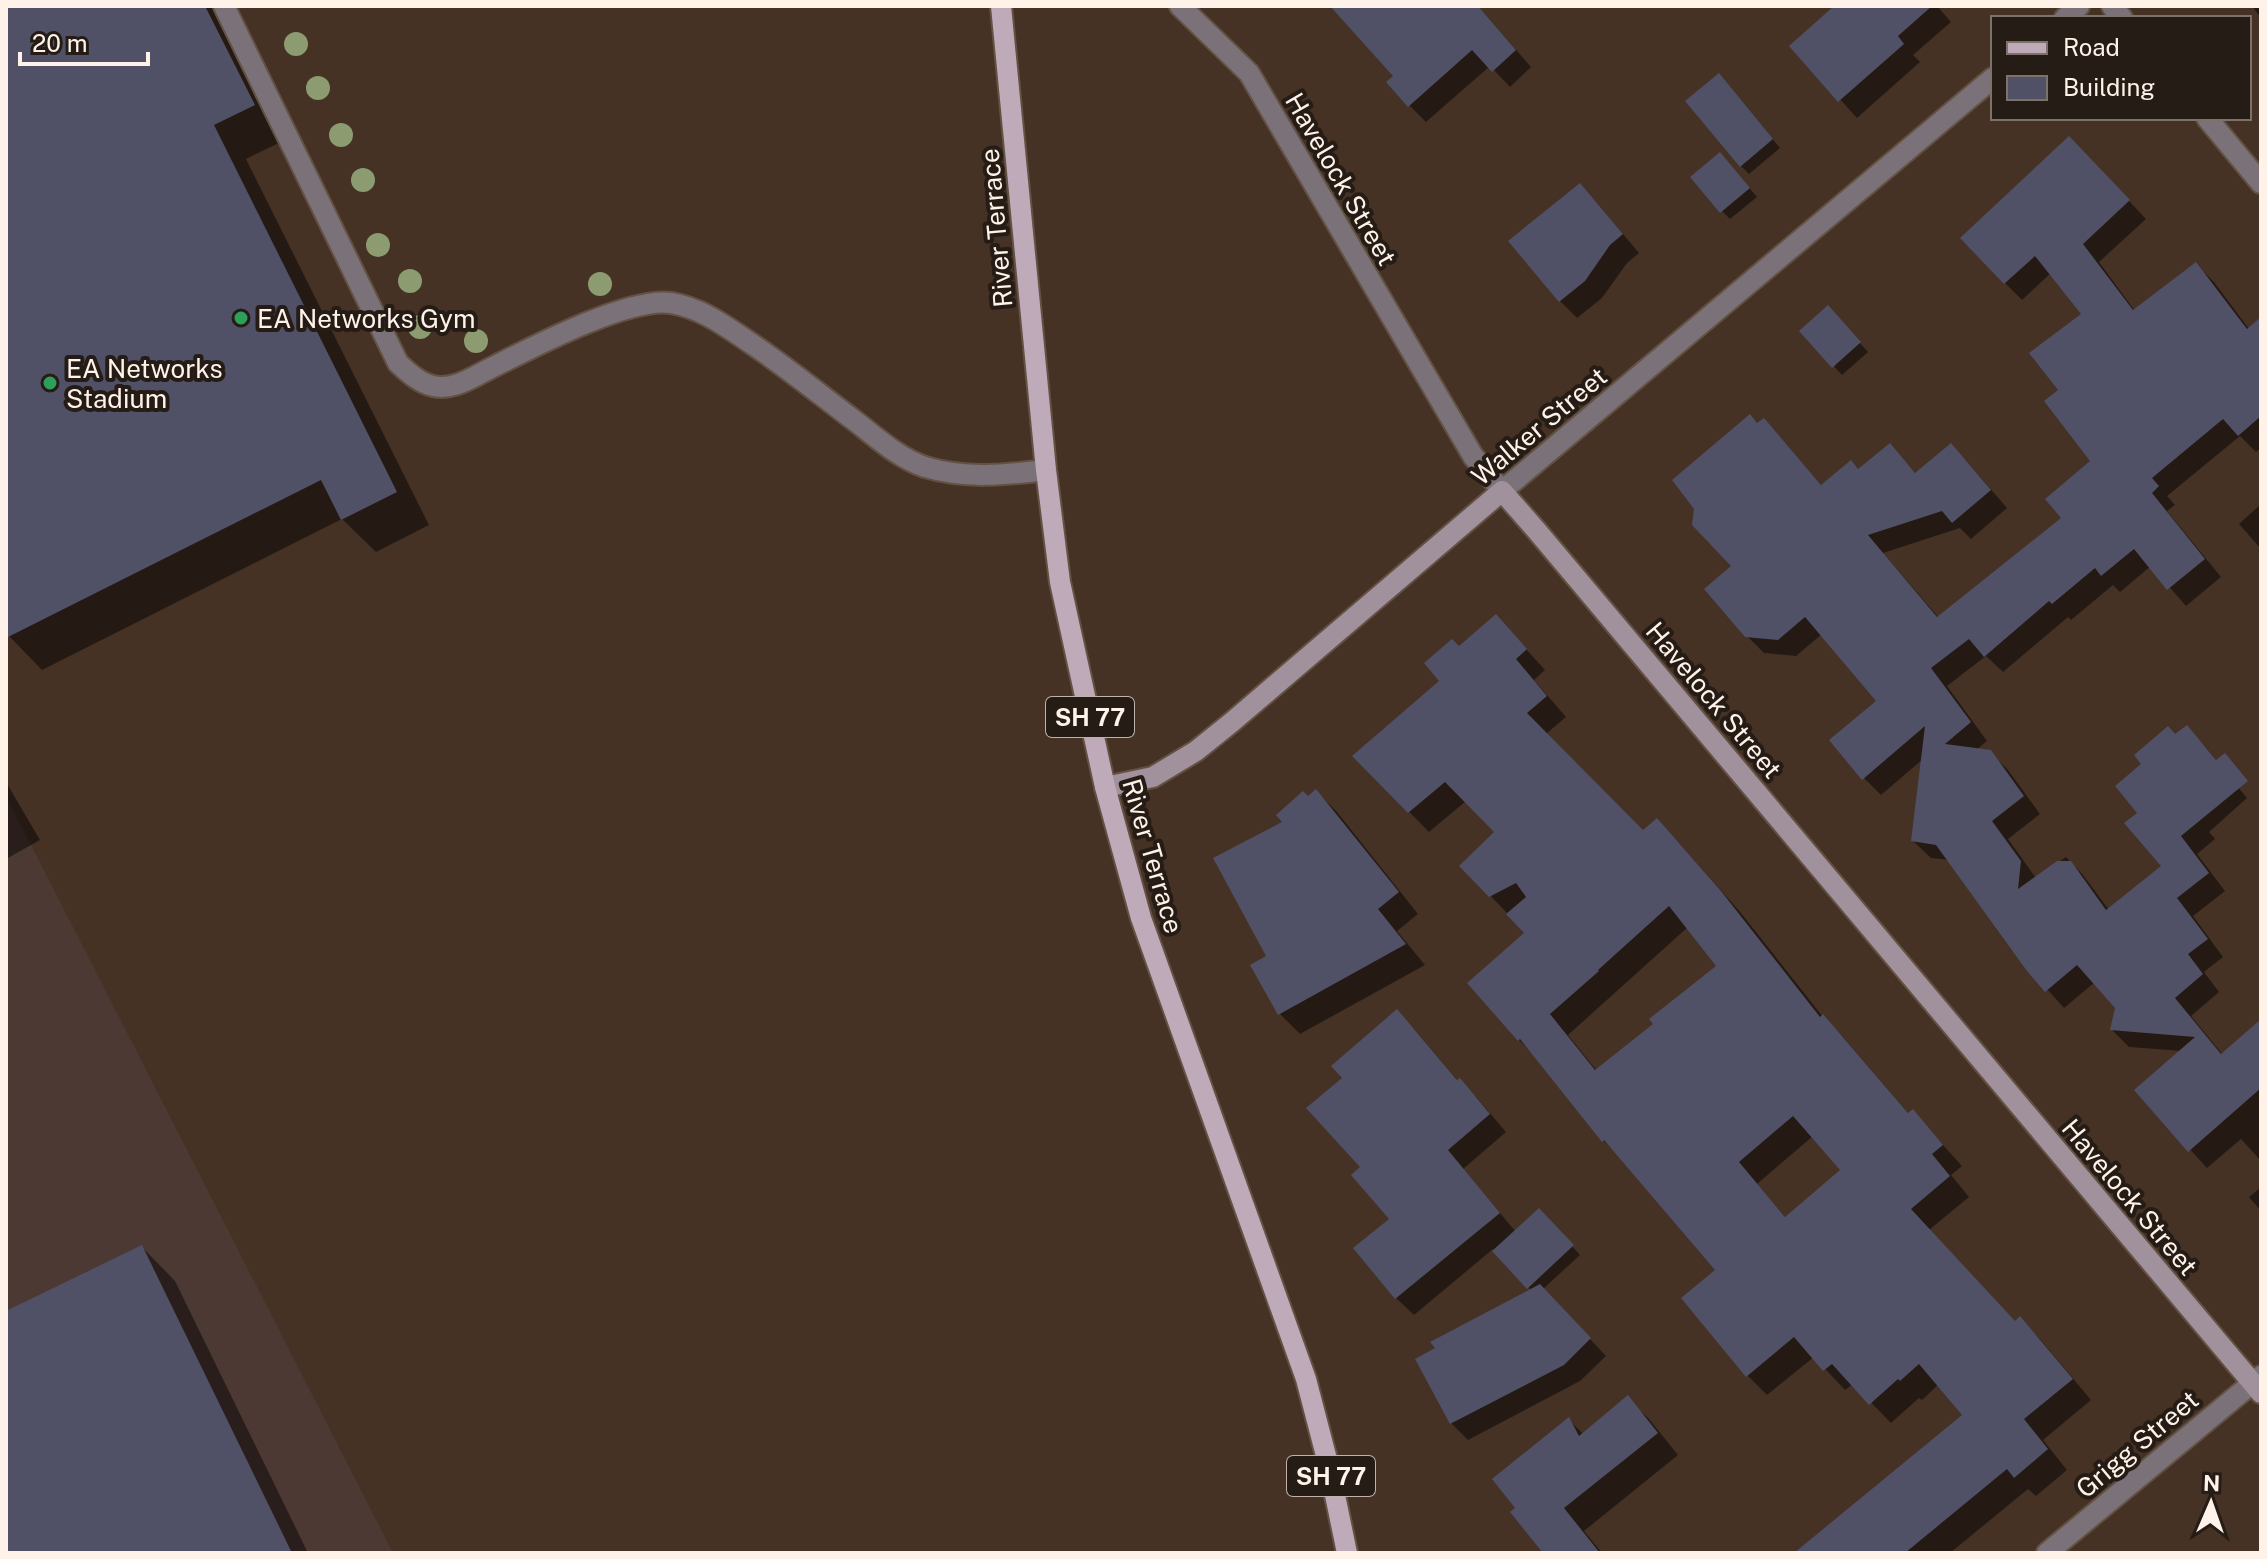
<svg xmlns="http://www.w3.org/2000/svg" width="2267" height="1559" viewBox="0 0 2267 1559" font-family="'Public Sans',sans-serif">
<rect width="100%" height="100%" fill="#453225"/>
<path fill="#4d3933" d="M6,796L393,1553H6Z"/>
<g fill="#0007" fill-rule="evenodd">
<path d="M6,6H220L287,139L246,159L429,525L376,552L342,519L42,670L9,636L6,630Z"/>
<path d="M1332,6H1478L1531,67L1510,87L1490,66L1426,122L1409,105L1395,76Z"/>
<path d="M1837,6H1937L1951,22L1913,55L1920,62L1857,118L1792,46Z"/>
<path d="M2252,6H2261V18Z"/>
<path d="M1727,84L1780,148L1749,174L1741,166Z"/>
<path d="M2087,156L2146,219L2099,262L2135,311L2196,265L2214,282L2249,329L2261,330V448L2256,452L2240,436L2167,496L2175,505L2167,511L2221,577L2186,606L2151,566L2120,592L2113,585L2071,620L2068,617L2003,672L1986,656L1947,686L1987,741L1976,750L1990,752L2008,770L2040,814L2008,839L2036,878L2066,857L2083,875L2109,910L2163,867L2140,813L2176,736L2186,728L2204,745L2247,798L2209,832L2215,839L2197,854L2225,891L2193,916L2223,957L2204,972L2219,992L2191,1016L2223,1055L2261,1022V1161L2241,1139L2207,1168L2137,1091L2182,1051L2129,1047L2112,1030L2117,1008L2095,982L2064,1008L2029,969L1950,860L1931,858L1913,841L1923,759L1881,795L1864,778L1879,702L1822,634L1796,656L1764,653L1746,635L1734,566L1758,425L1764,420L1822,486L1859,471L1889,445L1916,474L1951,445L1968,463L2007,508L1971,539L1960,528L1883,553L1939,618L2064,518L2093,461L2060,390L2084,314L2051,273L2022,300L2005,283Z"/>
<path d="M1728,163L1757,197L1730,219L1722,211Z"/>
<path d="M1580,186L1597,203L1639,253L1627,263L1602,298L1577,318L1560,301Z"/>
<path d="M1836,316L1868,352L1842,375L1802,332Z"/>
<path d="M2261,504V549L2239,524Z"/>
<path d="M1496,616L1545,670L1534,680L1566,717L1546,734L1643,833L1677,841L1741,913L1823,1017L1843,1037L1909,1114L1913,1112L1962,1166L1951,1175L1969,1197L1929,1230L2016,1323L2020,1319L2040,1339L2091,1400L2043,1440L2067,1470L2036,1496L2028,1489L1950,1553H1797L1965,1416L1938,1385L1922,1400L1919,1398L1891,1423L1853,1384L1845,1390L1814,1357L1767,1395L1747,1375L1718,1270L1624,1161L1604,1141L1539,1059L1519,1040L1527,934L1462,866L1497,832L1466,801L1429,832L1355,757L1442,681L1459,648ZM1688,927L1718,967L1656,1024L1597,1071L1568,1035ZM1813,1136L1843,1170L1787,1219L1757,1184Z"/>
<path d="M6,782L40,840L6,859Z"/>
<path d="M1316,791L1337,812L1418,914L1397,931L1425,965L1300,1034L1279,1013L1269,957L1285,823Z"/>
<path d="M1414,1029L1459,1082L1477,1098L1506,1132L1463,1169L1516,1232L1547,1218L1580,1255L1543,1289L1606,1356L1580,1381L1468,1440L1451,1423L1532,1291L1493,1249L1414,1315L1396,1298L1356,1249L1391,1219L1362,1168Z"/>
<path d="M2261,1187V1211L2249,1197Z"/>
<path d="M142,1247L175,1281L308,1553H6V1314Z"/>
<path d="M1627,1398L1649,1419L1678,1455L1584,1531L1602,1553H1546L1569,1420L1584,1435Z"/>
</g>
<g fill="#505167" fill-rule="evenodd">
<path d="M6,6H205L255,105L214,125L397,492L341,520L321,480L6,638Z"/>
<path d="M1330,6H1478L1516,50L1492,72L1472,50L1408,107L1386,82L1393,76Z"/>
<path d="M1834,6H1932L1898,36L1904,44L1838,102L1789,46Z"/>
<path d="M1719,73L1773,139L1740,167L1685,101Z"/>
<path d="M2069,136L2130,200L2083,244L2133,310L2196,262L2247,329L2261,317V416L2238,436L2223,419L2152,478L2159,486L2152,493L2205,559L2167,590L2134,549L2101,576L2095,568L2052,604L2049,601L1984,657L1969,639L1931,668L1971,722L1945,744L1991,750L2024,796L1992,821L2021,861L2018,889L2057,861H2071L2106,910L2161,866L2124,823L2137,813L2115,786L2141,764L2134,755L2168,726L2175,734L2187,725L2216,760L2225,753L2248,781L2181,836L2209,873L2177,898L2208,939L2188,954L2203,974L2175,998L2221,1054L2261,1019V1088L2188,1152L2134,1090L2195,1037L2110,1030L2115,1008L2077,965L2045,992L2027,971L1936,845L1911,841L1925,726L1862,780L1829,740L1876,701L1805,617L1778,640L1745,637L1704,589L1731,566L1692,525L1694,509L1672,480L1750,414L1757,423L1764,418L1821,485L1851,460L1858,469L1890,443L1915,473L1951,443L1991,490L1952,523L1942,511L1868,535L1937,617L2061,518L2045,499L2090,461L2044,401L2058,390L2029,353L2081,314L2035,256L2004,284L1960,238Z"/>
<path d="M1720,152L1750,188L1720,213L1690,177Z"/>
<path d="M1580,183L1623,234L1610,245L1585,281L1559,302L1508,241Z"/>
<path d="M1828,305L1861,342L1832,368L1799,331Z"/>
<path d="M1496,614L1527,649L1516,659L1547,696L1527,713L1643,830L1657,818L1721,891L1820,1017L1823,1014L1908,1113L1913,1109L1943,1145L1932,1154L1950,1176L1911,1209L2015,1321L2020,1316L2073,1379L2024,1419L2048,1449L2014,1478L2007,1469L1905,1553H1794L1962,1415L1919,1364L1900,1381L1898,1379L1869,1405L1832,1364L1823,1371L1794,1337L1746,1377L1681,1298L1715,1270L1604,1140L1602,1142L1520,1039L1518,1041L1467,983L1524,933L1506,914L1526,897L1516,883L1489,897L1459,866L1494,832L1445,782L1408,813L1352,756L1439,681L1424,663L1452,639L1459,646ZM1669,906L1716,966L1649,1019L1653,1024L1595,1070L1550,1014L1599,971L1598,970ZM1793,1116L1840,1170L1785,1217L1739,1162Z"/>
<path d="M1316,789L1399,892L1378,909L1406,944L1278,1015L1250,965L1266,956L1213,858L1282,822L1276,815L1303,791L1308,796Z"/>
<path d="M1397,1009L1457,1080L1460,1078L1490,1114L1448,1150L1500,1213L1395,1299L1353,1248L1389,1219L1351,1175L1360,1167L1306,1108L1342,1078L1331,1066Z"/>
<path d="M1539,1208L1574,1245L1527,1289L1492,1251Z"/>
<path d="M142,1245L292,1553H6V1311Z"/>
<path d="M1540,1284L1591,1338L1564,1365L1450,1424L1415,1359L1435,1348L1430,1342Z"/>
<path d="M1628,1395L1658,1433L1564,1508L1600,1553H1543L1510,1512L1515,1508L1492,1479L1569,1417L1579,1436Z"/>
</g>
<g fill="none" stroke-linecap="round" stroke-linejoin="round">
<g stroke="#635144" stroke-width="24">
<path id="lane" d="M224,6L398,363C408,372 419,383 433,386C455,391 476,375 495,366C535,346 629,297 671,303C702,308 727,327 752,344C789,369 823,397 859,424C879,440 901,459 925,467C965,479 1005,475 1046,470"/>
</g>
<g stroke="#635144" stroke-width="24">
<g id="street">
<path d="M1180,6L1249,73L1473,456L1502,491L1993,78"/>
<path d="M2112,6L2122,18"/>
<path d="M2065,18L2079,6"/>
<path d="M2207,118L2261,183"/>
<path d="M2047,1553L2261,1376"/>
</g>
</g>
<g stroke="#635144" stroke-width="24">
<path id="secondary" d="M1105,787L1153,777L1196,751L1232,722L1502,491L1537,531L2261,1393"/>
</g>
<g stroke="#635144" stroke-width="24">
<path id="primary" d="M1001,6L1046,470L1060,582L1105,787L1141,918L1306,1379L1330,1471L1347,1553"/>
</g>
<use href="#lane" stroke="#7b7178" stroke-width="20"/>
<use href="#street" stroke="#7b7178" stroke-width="20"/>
<use href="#secondary" stroke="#a1919c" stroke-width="20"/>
<use href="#primary" stroke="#beaab8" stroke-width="20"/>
</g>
<g fill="#8d9c70">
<circle cx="296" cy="44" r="12"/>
<circle cx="318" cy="88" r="12"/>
<circle cx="341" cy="135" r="12"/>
<circle cx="363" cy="180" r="12"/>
<circle cx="378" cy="245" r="12"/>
<circle cx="410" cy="281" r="12"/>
<circle cx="600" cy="284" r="12"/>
<circle cx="420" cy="327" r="12"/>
<circle cx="476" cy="341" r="12"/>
</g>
<g fill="#2e9e5b" stroke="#251c16" stroke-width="3">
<circle cx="241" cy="318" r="8"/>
<circle cx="50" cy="383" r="8"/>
</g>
<g text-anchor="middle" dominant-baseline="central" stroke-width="8" stroke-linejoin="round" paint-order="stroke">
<g fill="#251c16" stroke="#beb2aa" stroke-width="2">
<rect x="1046" y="697" width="88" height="40" rx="6"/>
<rect x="1287" y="1456" width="88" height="40" rx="6"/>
</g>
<g font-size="24" font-weight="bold" fill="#fff2e9">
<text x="1090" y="717">SH 77</text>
<text x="1331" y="1476">SH 77</text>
</g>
<g font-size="26" fill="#fff2e9" stroke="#251c16">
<text transform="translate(1341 179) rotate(60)">Havelock Street</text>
<text transform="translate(996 228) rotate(-95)">River Terrace</text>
<text transform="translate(1539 426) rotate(-40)">Walker Street</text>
<text transform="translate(1714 700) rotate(50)">Havelock Street</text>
<text transform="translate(1153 856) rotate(74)">River Terrace</text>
<text transform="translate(2130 1197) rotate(50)">Havelock Street</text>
<text transform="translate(2137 1444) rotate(-40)">Grigg Street</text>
</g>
<g font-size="26" fill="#fff2e9" stroke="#251c16" text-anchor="start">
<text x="257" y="318">EA Networks Gym</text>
<text x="66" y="368">EA Networks<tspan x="66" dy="30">Stadium</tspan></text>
</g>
</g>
<rect width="2267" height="1559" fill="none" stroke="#fff2e9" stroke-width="16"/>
<rect x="1991" y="16" width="260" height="104" fill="#251c16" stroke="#7c726a" stroke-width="2"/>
<rect x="2007" y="42" width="40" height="12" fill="#beaab8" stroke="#7c726a" stroke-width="2"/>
<text x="2063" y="56" font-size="24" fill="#fff2e9">Road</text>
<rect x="2007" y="76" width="40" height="24" fill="#505167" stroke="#7c726a" stroke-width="2"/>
<text x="2063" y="96" font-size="24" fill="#fff2e9">Building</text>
<g transform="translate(2211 1503) rotate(2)" stroke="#251c16" stroke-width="6" paint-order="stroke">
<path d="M0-6L14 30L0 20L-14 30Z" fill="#fff2e9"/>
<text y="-12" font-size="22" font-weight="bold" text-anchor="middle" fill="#fff2e9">N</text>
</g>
<path d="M20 52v12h128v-12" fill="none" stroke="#fff2e9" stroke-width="4"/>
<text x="32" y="52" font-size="24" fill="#fff2e9" stroke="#251c16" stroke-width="6" paint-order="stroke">20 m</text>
</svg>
